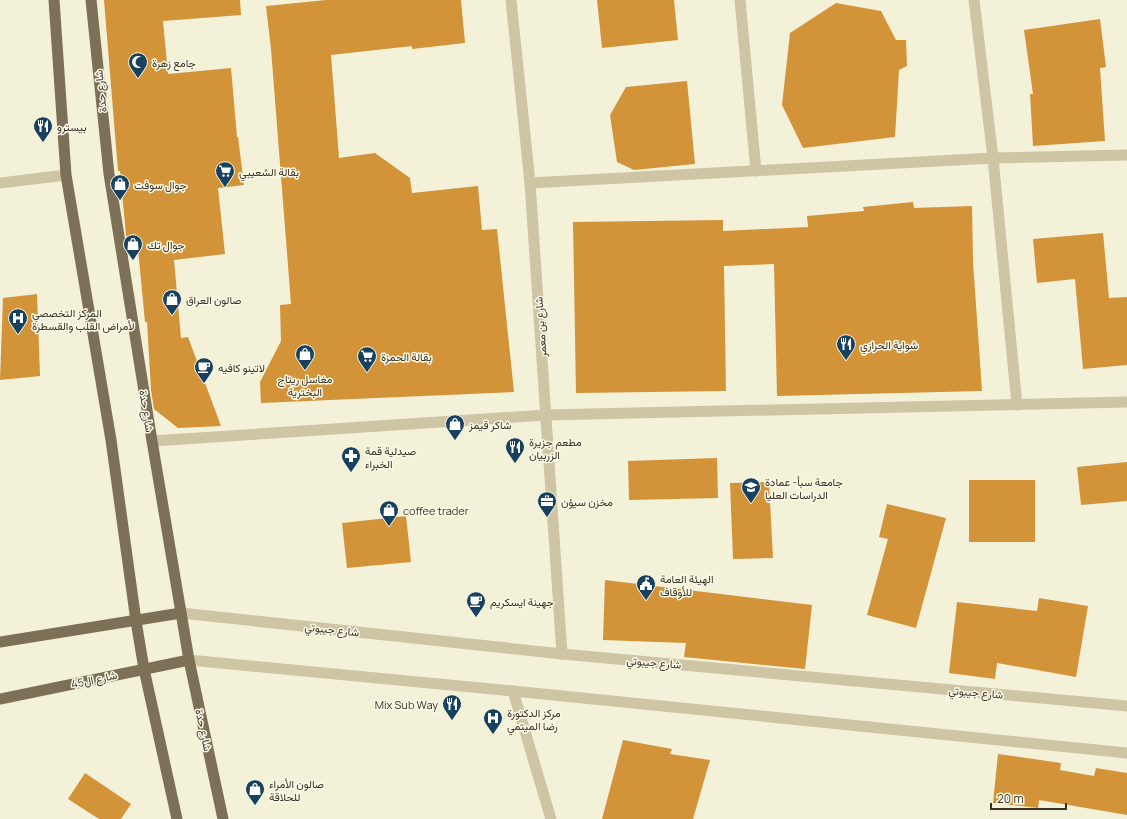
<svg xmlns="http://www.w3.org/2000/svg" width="1127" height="819" viewBox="0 0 1127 819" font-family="Manrope,Vazirmatn,sans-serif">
<rect width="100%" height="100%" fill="#f4f1d9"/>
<g fill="#d39339">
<path d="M104,0H240L241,15L163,21L168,74L231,68L237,137H238L244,185L218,188L225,254L174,260L181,338L188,337L221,426L178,428L154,409L151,390L147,322H145L137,238L127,239L126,235L120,171H118Z"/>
<path d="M326,0H461L465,43L412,49V46L331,55L339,158L375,153L410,178L412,193L478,186L482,230L497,229L514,392L261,403L260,382L281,341L280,305L291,304L271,49L266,6Z"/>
<path d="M597,0H674L678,40L602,48Z"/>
<path d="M836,3L881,11L896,40H906L907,66L899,70L895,137L803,148L782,105L790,33Z"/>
<path d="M1100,19L1106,67L1100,68L1105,141L1033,146L1030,94H1033L1024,30Z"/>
<path d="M687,81L695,164L634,170L617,162L610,115L626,87Z"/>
<path d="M913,202L914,208L972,206L973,262L982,391L777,396L774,264L724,266L726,391L576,393L573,222L723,220V231L808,227L807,216L864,211L863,207Z"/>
<path d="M1103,233L1109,298L1127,297V365L1083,369L1075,279L1037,283L1033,239Z"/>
<path d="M37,294L40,376L0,380L3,298Z"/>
<path d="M717,458L718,498L629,500L628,461Z"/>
<path d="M1127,462V501L1081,505L1077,467Z"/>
<rect x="969" y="480" width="66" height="62"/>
<path d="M769,482L773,558L733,559L730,483Z"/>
<path d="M887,504L946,518L916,628L867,615L888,539L879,537Z"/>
<path d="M406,516L411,562L347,568L342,523Z"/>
<path d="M605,580L812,605L805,669L684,657L686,643L603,640Z"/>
<path d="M1039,598L1088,606L1076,677L997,663L995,679L949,673L957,602L1037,611Z"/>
<path d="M623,740L672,749L670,754L710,760L693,819H602Z"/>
<path d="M998,754L1061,763L1060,770L1094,776L1096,768L1127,773V815L1039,800L1038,808L993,803Z"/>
<path d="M85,773L131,804L121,819H99L68,799Z"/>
</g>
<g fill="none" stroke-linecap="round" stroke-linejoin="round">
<g stroke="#cec5a4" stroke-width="11">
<path d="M511,0L530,183L562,654"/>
<path d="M740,0L756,171"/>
<path d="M974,0L993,158L1017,405"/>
<path d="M0,183L66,175"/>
<path d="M530,183L993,158L1127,155"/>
<path d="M152,441L546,415L1127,402"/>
<path d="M513,691L551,819"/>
</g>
<g stroke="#cec5a4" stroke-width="11">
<path d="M181,613L562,654L1127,706"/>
<path d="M189,660L513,691L1127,753"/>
</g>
<g stroke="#7c7056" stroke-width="11">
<path d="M54,0L66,175L111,440L136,621L144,669L177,819"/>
<path d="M91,0L109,174L152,441L189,660L223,819"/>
<path d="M0,642L181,613"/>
<path d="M0,699L189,660"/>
</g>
</g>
<defs>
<g id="mosque-pin" transform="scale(1)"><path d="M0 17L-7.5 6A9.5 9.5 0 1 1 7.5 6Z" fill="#17415e" stroke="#fbf9e6"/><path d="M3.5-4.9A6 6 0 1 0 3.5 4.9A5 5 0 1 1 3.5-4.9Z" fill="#fff"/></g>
<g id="restaurant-pin" transform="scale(1)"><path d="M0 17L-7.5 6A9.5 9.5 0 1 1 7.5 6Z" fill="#17415e" stroke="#fbf9e6"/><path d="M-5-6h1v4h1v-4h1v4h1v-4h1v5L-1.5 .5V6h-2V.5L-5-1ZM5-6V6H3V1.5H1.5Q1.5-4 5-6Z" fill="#fff"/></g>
<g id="supermarket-pin" transform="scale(1)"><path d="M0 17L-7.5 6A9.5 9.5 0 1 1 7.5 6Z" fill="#17415e" stroke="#fbf9e6"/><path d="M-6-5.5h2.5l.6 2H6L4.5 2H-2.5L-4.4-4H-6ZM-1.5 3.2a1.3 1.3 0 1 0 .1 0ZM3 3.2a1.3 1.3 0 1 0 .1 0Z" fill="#fff"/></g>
<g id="shop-pin" transform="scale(1)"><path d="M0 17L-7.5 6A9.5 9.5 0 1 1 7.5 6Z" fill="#17415e" stroke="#fbf9e6"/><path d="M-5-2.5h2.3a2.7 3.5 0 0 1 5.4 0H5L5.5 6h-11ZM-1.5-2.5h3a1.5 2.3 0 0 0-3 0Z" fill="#fff"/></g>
<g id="hospital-pin" transform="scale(1)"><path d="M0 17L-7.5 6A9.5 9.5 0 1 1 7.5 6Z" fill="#17415e" stroke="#fbf9e6"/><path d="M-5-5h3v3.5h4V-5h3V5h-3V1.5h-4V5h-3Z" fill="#fff"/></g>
<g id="cafe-pin" transform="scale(1)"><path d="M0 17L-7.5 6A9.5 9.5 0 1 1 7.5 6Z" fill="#17415e" stroke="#fbf9e6"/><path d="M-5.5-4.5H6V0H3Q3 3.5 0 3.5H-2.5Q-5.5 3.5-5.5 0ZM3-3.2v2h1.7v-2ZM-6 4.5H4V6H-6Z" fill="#fff"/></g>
<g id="pharmacy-pin" transform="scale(1)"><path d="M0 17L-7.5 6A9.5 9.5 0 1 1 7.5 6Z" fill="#17415e" stroke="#fbf9e6"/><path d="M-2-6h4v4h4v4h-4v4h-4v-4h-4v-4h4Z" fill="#fff"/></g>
<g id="university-pin" transform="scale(1)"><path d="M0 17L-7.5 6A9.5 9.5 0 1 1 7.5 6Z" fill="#17415e" stroke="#fbf9e6"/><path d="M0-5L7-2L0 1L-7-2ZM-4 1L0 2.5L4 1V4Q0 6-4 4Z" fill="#fff"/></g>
<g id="office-pin" transform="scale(1)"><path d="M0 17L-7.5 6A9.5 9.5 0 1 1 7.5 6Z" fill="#17415e" stroke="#fbf9e6"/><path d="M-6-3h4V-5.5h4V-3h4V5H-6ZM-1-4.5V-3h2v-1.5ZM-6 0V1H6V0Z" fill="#fff"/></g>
<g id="civic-pin" transform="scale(1)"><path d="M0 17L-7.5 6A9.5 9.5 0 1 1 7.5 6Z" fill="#17415e" stroke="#fbf9e6"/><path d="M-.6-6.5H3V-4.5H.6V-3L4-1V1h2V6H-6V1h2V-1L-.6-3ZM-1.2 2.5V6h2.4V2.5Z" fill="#fff"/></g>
</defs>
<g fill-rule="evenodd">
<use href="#mosque-pin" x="138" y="62"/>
<use href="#restaurant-pin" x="43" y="126"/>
<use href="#supermarket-pin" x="225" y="171"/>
<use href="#shop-pin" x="120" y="184"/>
<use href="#shop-pin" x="133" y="244"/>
<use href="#shop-pin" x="172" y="299"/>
<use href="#hospital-pin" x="18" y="318"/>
<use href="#restaurant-pin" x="846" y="344"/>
<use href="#shop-pin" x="305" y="354"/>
<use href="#supermarket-pin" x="367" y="356"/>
<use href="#cafe-pin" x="204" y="367"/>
<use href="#shop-pin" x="455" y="424"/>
<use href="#restaurant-pin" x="515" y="447"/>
<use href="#pharmacy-pin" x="351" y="456"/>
<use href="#university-pin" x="751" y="487"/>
<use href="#office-pin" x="547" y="501"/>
<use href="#shop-pin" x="389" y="510"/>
<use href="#civic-pin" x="646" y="584"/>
<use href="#cafe-pin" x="476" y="601"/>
<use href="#restaurant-pin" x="452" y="704"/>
<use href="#hospital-pin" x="493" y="718"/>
<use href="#shop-pin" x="255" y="789"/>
</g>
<g text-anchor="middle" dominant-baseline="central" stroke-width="3" stroke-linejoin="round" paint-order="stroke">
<g font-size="11" fill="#383226" stroke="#fbf9e6" text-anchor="start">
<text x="152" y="62">جامع زهرة</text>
<text x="57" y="126">بيسترو</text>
<text x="239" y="171">بقالة الشعيبي</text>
<text x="134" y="184">جوال سوفت</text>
<text x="147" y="244">جوال تك</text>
<text x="186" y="299">صالون العراق</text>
<text x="32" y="312">المركز التخصصي<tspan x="32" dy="13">لأمراض القلب والقسطرة</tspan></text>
<text x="860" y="344">شواية الحرازي</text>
<text x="381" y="356">بقالة الحمزة</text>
<text x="218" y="367">لاتينو كافيه</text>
<text x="305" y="378" text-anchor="middle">مغاسل ريتاج<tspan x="305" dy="13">البخترية</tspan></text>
<text x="469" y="424">شاكر قيمز</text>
<text x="529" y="441">مطعم جزيرة<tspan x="529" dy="13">الزربيان</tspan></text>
<text x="365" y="450">صيدلية قمة<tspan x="365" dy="13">الخبراء</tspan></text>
<text x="765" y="481">جامعة سبأ- عمادة<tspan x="765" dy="13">الدراسات العليا</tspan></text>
<text x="561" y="501">مخزن سيؤن</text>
<text x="403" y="510">coffee trader</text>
<text x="660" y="578">الهيئة العامة<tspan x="660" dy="13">للأوقاف</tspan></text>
<text x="490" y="601">جهينة ايسكريم</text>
<text x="438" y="704" text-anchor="end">Mix Sub Way</text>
<text x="507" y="712">مركز الدكتورة<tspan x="507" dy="13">رضا الميتمي</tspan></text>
<text x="269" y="783">صالون الأمراء<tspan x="269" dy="13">للحلاقة</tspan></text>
</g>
<g font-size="11" fill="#383226" stroke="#fbf9e6">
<text transform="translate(100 91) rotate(-96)">شارع حدة</text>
<text transform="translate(540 327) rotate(-94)">شارع بن معمر</text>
<text transform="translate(147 411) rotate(81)">شارع حدة</text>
<text transform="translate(332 629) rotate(6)">شارع جيبوتي</text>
<text transform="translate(654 662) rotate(5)">شارع جيبوتي</text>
<text transform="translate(94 679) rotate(-12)">شارع ال45</text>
<text transform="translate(976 692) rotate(5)">شارع جيبوتي</text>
<text transform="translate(204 730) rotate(78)">شارع حدة</text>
</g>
</g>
<path d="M991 803v6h75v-6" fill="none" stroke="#383226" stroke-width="2"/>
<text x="997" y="803" font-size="12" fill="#383226" stroke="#fbf9e6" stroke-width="3" paint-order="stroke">20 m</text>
</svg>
